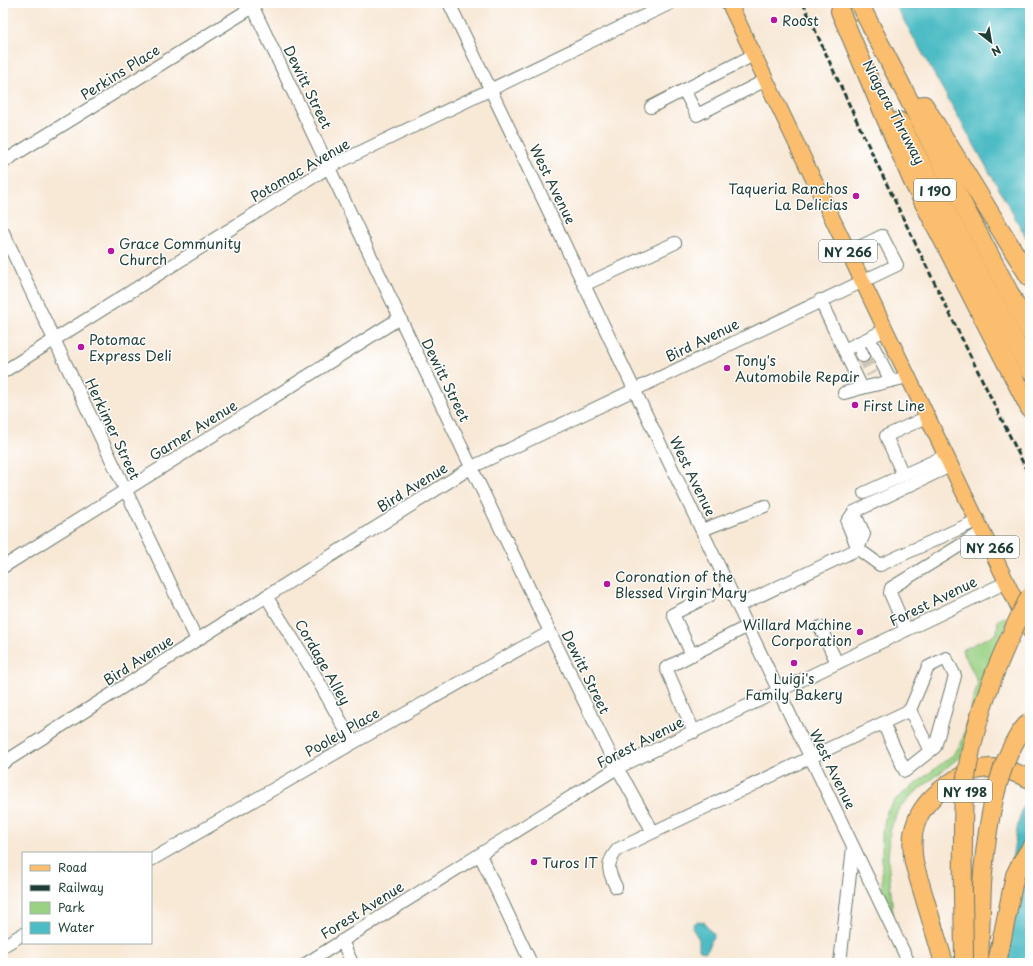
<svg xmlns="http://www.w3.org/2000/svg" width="1033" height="966" viewBox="0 0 1033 966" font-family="'Playpen Sans',sans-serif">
<rect width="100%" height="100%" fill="#fff"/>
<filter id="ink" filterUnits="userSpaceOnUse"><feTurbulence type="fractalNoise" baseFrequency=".025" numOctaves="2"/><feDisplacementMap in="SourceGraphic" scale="8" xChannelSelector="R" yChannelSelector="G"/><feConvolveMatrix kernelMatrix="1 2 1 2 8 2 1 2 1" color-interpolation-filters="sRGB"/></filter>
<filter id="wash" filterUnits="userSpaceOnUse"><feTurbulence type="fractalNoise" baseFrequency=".012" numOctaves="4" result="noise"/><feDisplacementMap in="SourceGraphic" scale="16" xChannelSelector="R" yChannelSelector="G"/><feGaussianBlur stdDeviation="0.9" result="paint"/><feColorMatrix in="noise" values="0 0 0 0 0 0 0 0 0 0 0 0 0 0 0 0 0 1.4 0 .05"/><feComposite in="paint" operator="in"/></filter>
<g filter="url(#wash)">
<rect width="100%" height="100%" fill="#f8e8d6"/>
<path fill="#9ad183" stroke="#5c875c" d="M1005,617L1008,622L961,756L911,796L898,810L890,831L888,859L893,914L882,892V833L887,811L896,799L954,754L962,742L978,682L962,650L997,633L998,620Z"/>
<g fill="#4ebcc5" stroke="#367c7c">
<path d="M894,3H1030V244Z"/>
<path d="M1027,793H1030V963H1004L1012,859L1018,824Z"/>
<path d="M698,921L704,922L708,929L712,932L714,935L713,938L710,941L709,948L705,952L701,951L699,949V939L692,928L693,924Z"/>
</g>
</g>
<g filter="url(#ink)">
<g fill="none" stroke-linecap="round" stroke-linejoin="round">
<path stroke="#cdc6b6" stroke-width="12" stroke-dasharray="12 6" stroke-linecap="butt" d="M863,356L872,374"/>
<g stroke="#6b796d" stroke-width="14">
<g id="minor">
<path d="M251,3L400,318L550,632L617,768L626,783L653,832"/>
<path d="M449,3L909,963"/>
<path d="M754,55L684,90L697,115L766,80"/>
<path d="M651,107L684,90"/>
<path d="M3,162L253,7"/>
<path d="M3,232L197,640"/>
<path d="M584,285L675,243"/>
<path d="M820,300L862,388L908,377"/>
<path d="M869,338L891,381"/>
<path d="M857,343L863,356"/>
<path d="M844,350L885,330"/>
<path d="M3,372L329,167L671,3"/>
<path d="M844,393L862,388"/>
<path d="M950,466L854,512L847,522L858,549L880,565L976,521"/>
<path d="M903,475L886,436L927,417"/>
<path d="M864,493L945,456"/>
<path d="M702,530L765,506"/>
<path d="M3,567L400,318"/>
<path d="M266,596L311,668L353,743"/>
<path d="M738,606L858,549L864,534L854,512"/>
<path d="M820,627L837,663"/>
<path d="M906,630L890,593L891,588L982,532"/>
<path d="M692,655L673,614L709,596"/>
<path d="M910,710L930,751"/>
<path d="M694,732L666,668L748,626"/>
<path d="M3,763L197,640L472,467L897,265L882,236L849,252"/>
<path d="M480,855L531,963"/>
<path d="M151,860L353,743L550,632"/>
<path d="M616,887C608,871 605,864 618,849L910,710L928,667L946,658L955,676L935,747L905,771L883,723"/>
<path d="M342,941L352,963"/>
<path d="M3,946L23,934"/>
<path d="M307,963L617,768L1007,582"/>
<path d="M840,963L853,847"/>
</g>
</g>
<g stroke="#6b796d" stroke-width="17">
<path id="major" d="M729,3L1030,631"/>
</g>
<g stroke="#6b796d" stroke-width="20">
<g id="highway">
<path d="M859,3L947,174L1030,332"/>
<path d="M840,11L912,180L1030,409"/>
<path d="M924,105L1030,278"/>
<path d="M899,121L1030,370"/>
<path d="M944,963L914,863C912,849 911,836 916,823C924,798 962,769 989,768C1004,767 1016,773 1030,779"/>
<path d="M979,963L982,884"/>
<path d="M997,963L1015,875L1021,863L1030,849"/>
</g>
</g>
<use href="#minor" stroke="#fff" stroke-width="12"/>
<use href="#major" stroke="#fbbd6e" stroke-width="15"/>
<use href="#highway" stroke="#fbbd6e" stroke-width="18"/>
<path stroke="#1f3d34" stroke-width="3" stroke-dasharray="6 3" stroke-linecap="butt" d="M803,3C874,163 953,320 1030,477"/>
<g stroke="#6b796d" stroke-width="20" stroke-linecap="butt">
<g id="highway-bridge">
<path d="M982,884C986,835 995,757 1030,721"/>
<path d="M964,963C964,923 962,882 963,842C963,823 963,803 965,784C974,717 999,656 1030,596"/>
</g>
</g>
<use href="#highway-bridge" stroke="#fbbd6e" stroke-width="18"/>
</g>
</g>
<g fill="#b5179e" stroke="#fff" stroke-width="1.5">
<circle cx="774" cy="20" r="4"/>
<circle cx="856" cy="196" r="4"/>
<circle cx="111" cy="251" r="4"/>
<circle cx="81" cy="347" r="4"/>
<circle cx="727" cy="368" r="4"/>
<circle cx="855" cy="405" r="4"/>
<circle cx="607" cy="584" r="4"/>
<circle cx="860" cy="632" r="4"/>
<circle cx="794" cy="663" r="4"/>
<circle cx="534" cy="862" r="4"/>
</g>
<g text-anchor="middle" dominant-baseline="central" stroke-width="3" stroke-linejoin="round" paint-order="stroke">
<g fill="#fff" stroke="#627771" stroke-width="1">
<rect x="914" y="179" width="42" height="22" rx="3"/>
<rect x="819" y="240" width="58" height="22" rx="3"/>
<rect x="961" y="536" width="58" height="22" rx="3"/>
<rect x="938" y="780" width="54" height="22" rx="3"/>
</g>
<g font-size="13" font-weight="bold" fill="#1f3d34">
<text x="935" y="190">I 190</text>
<text x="848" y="251">NY 266</text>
<text x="990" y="547">NY 266</text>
<text x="965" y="791">NY 198</text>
</g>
<g font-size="14" fill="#1f3d34" stroke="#fff" text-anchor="start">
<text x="782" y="20">Roost</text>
<text x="848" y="188" text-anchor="end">Taqueria Ranchos<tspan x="848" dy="16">La Delicias</tspan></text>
<text x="119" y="243">Grace Community<tspan x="119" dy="16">Church</tspan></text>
<text x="89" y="339">Potomac<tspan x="89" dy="16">Express Deli</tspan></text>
<text x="735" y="360">Tony's<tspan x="735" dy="16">Automobile Repair</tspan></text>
<text x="863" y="405">First Line</text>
<text x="615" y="576">Coronation of the<tspan x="615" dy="16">Blessed Virgin Mary</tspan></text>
<text x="852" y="624" text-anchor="end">Willard Machine<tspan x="852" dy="16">Corporation</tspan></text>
<text x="794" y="678" text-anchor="middle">Luigi's<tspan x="794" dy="16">Family Bakery</tspan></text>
<text x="542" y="862">Turos IT</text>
</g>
<g font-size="14" fill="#1f3d34" stroke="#fff">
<text transform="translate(120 72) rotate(-32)">Perkins Place</text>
<text transform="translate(308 87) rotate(64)">Dewitt Street</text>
<text transform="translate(894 112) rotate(62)">Niagara Thruway</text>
<text transform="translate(300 170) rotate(-30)">Potomac Avenue</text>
<text transform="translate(553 184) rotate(64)">West Avenue</text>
<text transform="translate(702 340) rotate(-26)">Bird Avenue</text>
<text transform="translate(446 380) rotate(64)">Dewitt Street</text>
<text transform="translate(113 429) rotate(65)">Herkimer Street</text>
<text transform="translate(193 430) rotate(-32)">Garner Avenue</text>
<text transform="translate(693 476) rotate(64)">West Avenue</text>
<text transform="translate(412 487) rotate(-32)">Bird Avenue</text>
<text transform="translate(933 601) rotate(-26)">Forest Avenue</text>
<text transform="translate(138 660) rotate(-33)">Bird Avenue</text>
<text transform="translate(323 662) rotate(60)">Cordage Alley</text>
<text transform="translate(586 672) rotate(64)">Dewitt Street</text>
<text transform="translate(342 732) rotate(-30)">Pooley Place</text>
<text transform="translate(640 742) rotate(-27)">Forest Avenue</text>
<text transform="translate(833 769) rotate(64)">West Avenue</text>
<text transform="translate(362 910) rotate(-32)">Forest Avenue</text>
</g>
</g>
<rect width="1033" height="966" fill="none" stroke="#fff" stroke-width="16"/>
<rect x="22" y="852" width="130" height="92" fill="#ffffff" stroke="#a5b1ae"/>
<rect x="30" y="865" width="20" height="6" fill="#fbbd6e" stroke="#a5b1ae"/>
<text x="58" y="872" font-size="12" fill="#1f3d34">Road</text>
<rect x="30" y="885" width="20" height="6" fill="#1f3d34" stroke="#a5b1ae"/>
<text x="58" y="892" font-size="12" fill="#1f3d34">Railway</text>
<rect x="30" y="902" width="20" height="12" fill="#9ad183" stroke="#a5b1ae"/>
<text x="58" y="912" font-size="12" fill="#1f3d34">Park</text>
<rect x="30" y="922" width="20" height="12" fill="#4ebcc5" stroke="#a5b1ae"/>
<text x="58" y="932" font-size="12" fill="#1f3d34">Water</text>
<g transform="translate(991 42) rotate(149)" stroke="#ffffff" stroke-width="3" paint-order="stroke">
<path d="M0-3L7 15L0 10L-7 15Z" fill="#1f3d34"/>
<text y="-6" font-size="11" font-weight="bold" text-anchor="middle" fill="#1f3d34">N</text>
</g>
</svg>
